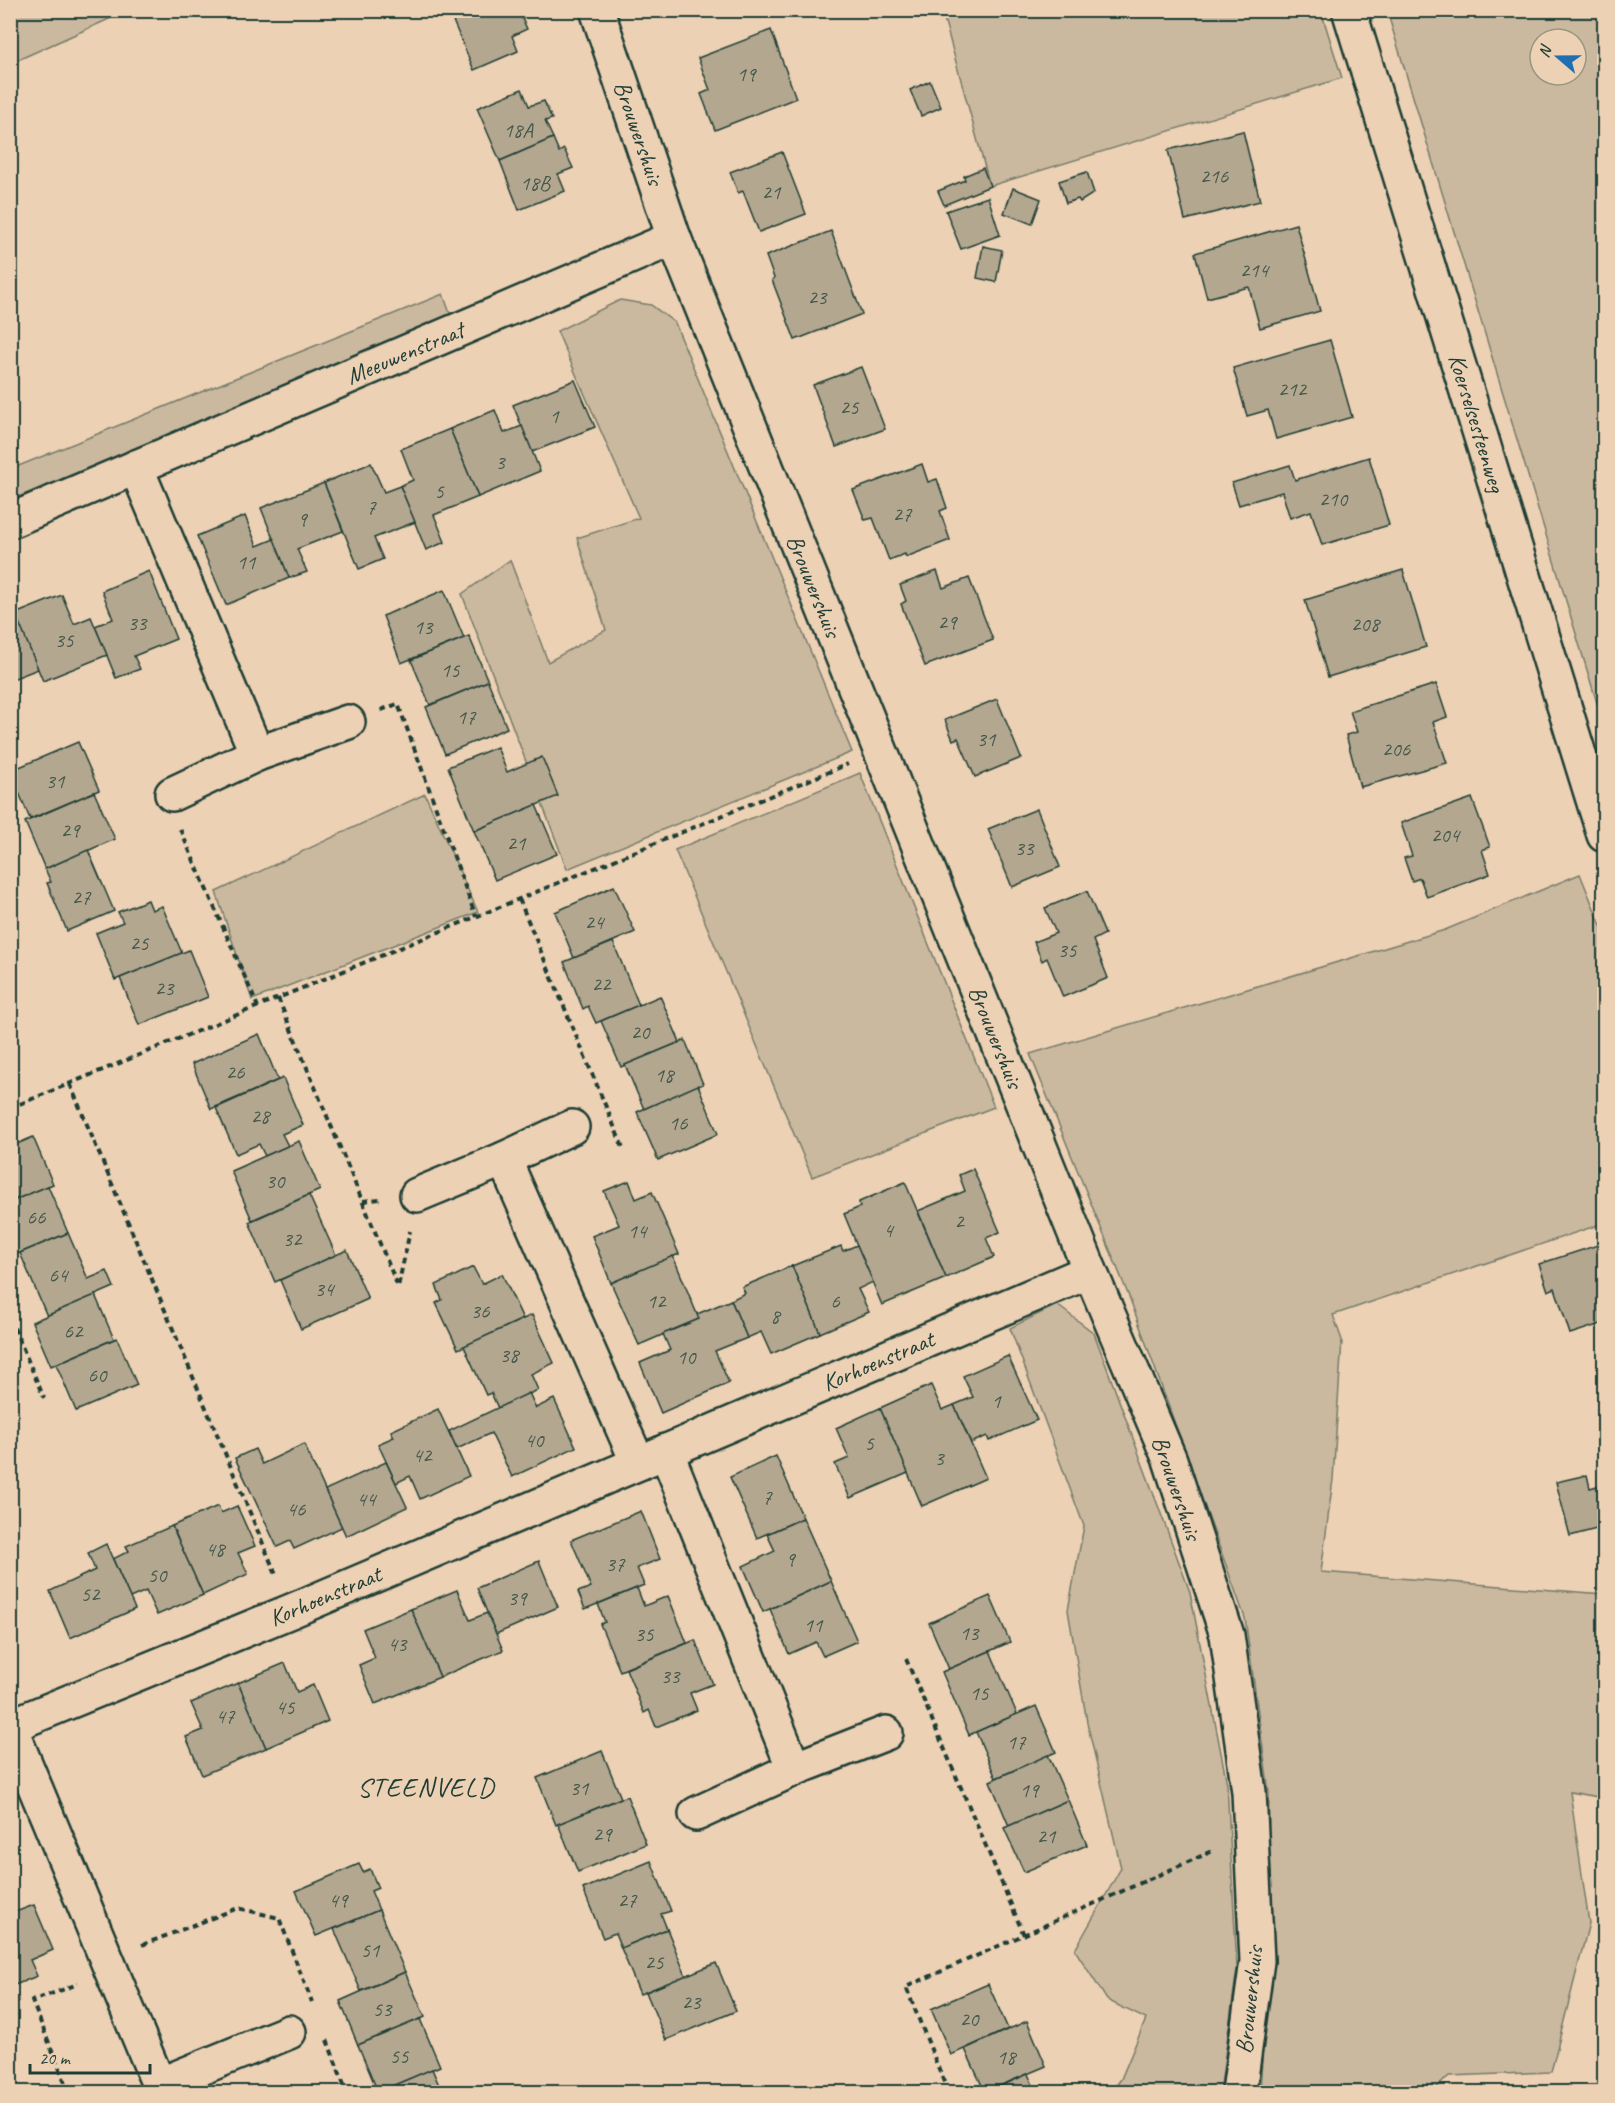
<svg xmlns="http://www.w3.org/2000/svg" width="1615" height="2103" viewBox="0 0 1615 2103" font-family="Caveat,sans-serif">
<rect width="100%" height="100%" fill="#edd1b4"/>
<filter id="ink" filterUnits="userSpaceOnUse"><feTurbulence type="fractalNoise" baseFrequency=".0167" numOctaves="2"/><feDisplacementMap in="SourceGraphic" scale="12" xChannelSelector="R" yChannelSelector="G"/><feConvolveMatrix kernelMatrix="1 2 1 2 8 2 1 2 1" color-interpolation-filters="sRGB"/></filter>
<g filter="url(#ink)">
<g fill="#cbb99f" stroke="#757b6a" stroke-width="1.5" fill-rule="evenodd">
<path d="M11,10H127V11L11,63Z"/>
<path d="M942,11H1321L1342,78L990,186Z"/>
<path d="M1387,11H1604V726ZM1540,39H1576V75H1540Z"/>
<path d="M443,294L451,316L11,500V469Z"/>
<path d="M620,300L651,305L675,323L852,752L567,869L462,594L510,560L548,662L606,630L577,538L639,518L557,331Z"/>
<path d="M860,773L994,1107L812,1177L675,850Z"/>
<path d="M425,794L478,912L252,1000L216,892Z"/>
<path d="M1580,874L1604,933V1223L1333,1315L1342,1340L1333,1479L1321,1572L1604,1594V1798L1570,1792L1589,1923L1551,2072L1449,2076L1432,2092H1260L1266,1996L1269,1792L1245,1618L1130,1299L1030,1054L1445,930Z"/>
<path d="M1057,1305L1094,1333L1190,1592L1227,1784L1237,1968L1220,2092H1111L1121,2079L1146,2019L1107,2000L1075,1950L1121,1868L1087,1722L1068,1610L1084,1526L1010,1328Z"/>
</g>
<g fill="#b4a790" stroke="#1f3d34" stroke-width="1.5">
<path d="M449,10H478L453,21Z"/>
<path d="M478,10H512L514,14L519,12L527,29L512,36L518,51L474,70L453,21Z"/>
<path d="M771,30L796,98L715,130L701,94L710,90L698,58Z"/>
<path d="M930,81L941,107L921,116L910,90Z"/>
<path d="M522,89L529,106L544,101L552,119L545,121L553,138L500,161L477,108Z"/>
<path d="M1243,131L1260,201L1185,220L1168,150Z"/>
<path d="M553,138L559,152L564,149L573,168L558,174L565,191L519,210L500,161Z"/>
<path d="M782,152L806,214L759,232L743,191L738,193L730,172Z"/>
<path d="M983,168L990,186L944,205L938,191L965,180L964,176Z"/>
<path d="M1087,172L1094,193L1080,202L1078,199L1066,203L1059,181Z"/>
<path d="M1013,188L1041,199L1032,224L1004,213Z"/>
<path d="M988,197L1000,235L961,249L946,211Z"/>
<path d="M1296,224L1320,311L1260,328L1249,287L1207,298L1195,253Z"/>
<path d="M831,231L862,314L795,340L772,280L774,278L766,256Z"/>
<path d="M983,246L1002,250L996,282L977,278Z"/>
<path d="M1330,340L1352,417L1276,439L1268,410L1247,416L1233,368Z"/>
<path d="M861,367L885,429L836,447L813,385Z"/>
<path d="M575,380L595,427L532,452L513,405Z"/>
<path d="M495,410L504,433L522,426L540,471L478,497L450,429Z"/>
<path d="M450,429L478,497L434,515L445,542L426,550L400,486L413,480L401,449Z"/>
<path d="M1369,457L1389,525L1322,545L1311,511L1290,518L1282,492L1239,505L1232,483L1290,465L1295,480Z"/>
<path d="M371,463L384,492L400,486L415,522L374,538L383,559L359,569L324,483Z"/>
<path d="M922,464L928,482L937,479L947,508L940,511L950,540L906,557L905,554L889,560L873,518L865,520L853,490Z"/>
<path d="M324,483L343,531L297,549L307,572L289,578L261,508Z"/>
<path d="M245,516L257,546L274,539L289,578L226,605L197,536Z"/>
<path d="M1403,570L1426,647L1328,677L1305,600Z"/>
<path d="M149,571L176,639L134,656L140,669L116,678L95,626L113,619L102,591Z"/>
<path d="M937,571L943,588L969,578L993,640L925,666L901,604L906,601L900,585Z"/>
<path d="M444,590L464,638L401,663L383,616Z"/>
<path d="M62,595L74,624L91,617L107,655L43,681L15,614Z"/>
<path d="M18,620L38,669L10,680V623Z"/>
<path d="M469,636L488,681L430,705L411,660Z"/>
<path d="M488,681L507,728L445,754L426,707Z"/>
<path d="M1436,684L1447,717L1433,722L1447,763L1360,787L1346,735L1357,732L1350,711Z"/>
<path d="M997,699L1021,758L975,777L958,738L953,740L945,720Z"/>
<path d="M78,742L99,790L30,819L10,771Z"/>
<path d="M497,747L507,772L542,757L558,796L474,831L448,767Z"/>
<path d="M94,792L115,839L45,869L25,822Z"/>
<path d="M1472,798L1490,847L1482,850L1490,874L1427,897L1420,878L1412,881L1404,858L1412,856L1401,823Z"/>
<path d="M536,805L557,854L495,880L474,831Z"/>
<path d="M1037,809L1060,867L1012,887L988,829Z"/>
<path d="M88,850L114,911L67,931L47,883L51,882L45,869Z"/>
<path d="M614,886L635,932L574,958L555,912Z"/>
<path d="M1087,891L1105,934L1093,940L1108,978L1063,997L1047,958L1042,961L1034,942L1056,933L1045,908Z"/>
<path d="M148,900L152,910L162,906L182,953L115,980L96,933L123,922L118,912Z"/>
<path d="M613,942L639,1005L596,1023L588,1006L583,1009L564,962Z"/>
<path d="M189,950L208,997L139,1025L120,978Z"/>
<path d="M660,996L680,1042L621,1067L601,1021Z"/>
<path d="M259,1034L278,1080L211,1109L192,1064Z"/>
<path d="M685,1040L703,1084L644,1109L625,1065Z"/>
<path d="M283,1078L303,1125L282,1134L288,1146L265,1156L259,1144L236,1154L216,1108Z"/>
<path d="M698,1085L718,1134L658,1160L637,1112Z"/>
<path d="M33,1137L53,1184L10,1202V1147Z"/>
<path d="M299,1141L320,1190L252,1220L231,1171Z"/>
<path d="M973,1169L1000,1232L986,1238L994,1257L946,1278L918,1211L965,1191L959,1175Z"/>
<path d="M629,1181L636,1199L652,1192L679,1254L611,1283L592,1236L619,1225L604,1191Z"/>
<path d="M905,1182L946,1278L882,1305L844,1214L860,1207L859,1202Z"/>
<path d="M48,1186L68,1233L10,1257V1202Z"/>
<path d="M309,1195L336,1255L275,1282L249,1222Z"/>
<path d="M68,1233L88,1279L107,1271L114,1287L47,1316L20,1253Z"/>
<path d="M1604,1243V1323L1570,1334L1555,1288L1548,1291L1539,1264Z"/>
<path d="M857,1245L873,1282L858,1289L869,1312L820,1333L792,1266L841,1246L843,1251Z"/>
<path d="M347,1250L368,1299L301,1329L280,1280Z"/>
<path d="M673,1256L699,1319L639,1345L611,1283Z"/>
<path d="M792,1266L820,1333L771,1354L761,1332L747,1338L731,1300L745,1293L742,1287Z"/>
<path d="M473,1267L482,1284L502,1274L523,1319L458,1349L436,1303L442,1300L436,1285Z"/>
<path d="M95,1295L114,1339L51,1366L32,1322Z"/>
<path d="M731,1300L747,1338L715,1351L729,1383L661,1413L640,1363L670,1350L663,1334L699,1319L697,1314Z"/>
<path d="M532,1315L554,1363L531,1374L538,1390L498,1408L491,1393L486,1395L464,1346Z"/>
<path d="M117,1338L137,1385L76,1411L56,1364Z"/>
<path d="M1008,1356L1037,1420L989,1441L987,1436L971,1443L954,1405L973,1397L963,1376Z"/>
<path d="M931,1385L942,1410L954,1405L986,1478L922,1506L880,1408Z"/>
<path d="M529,1393L536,1408L554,1399L576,1447L512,1477L491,1433L457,1449L449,1431Z"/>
<path d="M880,1408L908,1473L850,1498L835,1464L849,1458L836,1428Z"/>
<path d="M438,1409L469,1476L420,1499L410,1476L396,1483L378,1444L394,1437L391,1431Z"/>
<path d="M304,1444L342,1527L294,1549L290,1541L277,1547L235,1458L255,1449L262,1464Z"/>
<path d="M776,1456L803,1518L757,1538L730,1477Z"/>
<path d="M386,1462L407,1507L346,1536L325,1490Z"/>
<path d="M1587,1475L1590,1488L1604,1484V1527L1570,1536L1556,1482Z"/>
<path d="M218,1506L221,1513L237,1506L255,1546L238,1553L248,1574L203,1595L172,1526Z"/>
<path d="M641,1511L660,1559L637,1568L644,1585L585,1609L578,1592L591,1587L571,1540Z"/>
<path d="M803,1518L831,1581L763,1612L743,1566L775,1551L767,1534Z"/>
<path d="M172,1526L203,1595L157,1615L146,1591L130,1598L113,1559L129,1551L126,1546Z"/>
<path d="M106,1544L135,1609L70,1638L50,1591L95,1570L88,1553Z"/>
<path d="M539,1561L558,1607L496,1634L477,1588Z"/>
<path d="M831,1581L857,1641L823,1656L816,1642L789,1654L770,1609Z"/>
<path d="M637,1588L644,1606L668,1596L687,1643L620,1671L600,1624L605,1622L598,1604Z"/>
<path d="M457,1590L470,1620L487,1613L503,1650L440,1677L411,1609Z"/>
<path d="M990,1596L1010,1642L949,1669L929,1623Z"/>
<path d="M411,1609L440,1677L375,1704L359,1665L375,1658L363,1629Z"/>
<path d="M695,1640L713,1684L690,1693L697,1710L656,1727L649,1710L644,1713L626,1669Z"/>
<path d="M990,1651L1017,1714L969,1735L942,1672Z"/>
<path d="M285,1663L297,1692L313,1685L328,1721L266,1748L238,1683Z"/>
<path d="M238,1683L266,1748L202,1775L186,1737L203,1730L191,1703Z"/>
<path d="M1036,1706L1056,1752L996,1778L976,1732Z"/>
<path d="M602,1751L621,1798L556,1825L537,1778Z"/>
<path d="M1048,1755L1068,1800L1009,1826L990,1781Z"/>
<path d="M627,1796L646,1844L578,1872L558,1824Z"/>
<path d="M1068,1800L1087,1845L1024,1872L1004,1828Z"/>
<path d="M651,1861L671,1911L661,1914L667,1929L621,1948L615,1933L603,1938L583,1889Z"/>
<path d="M359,1864L363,1872L370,1869L378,1888L371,1891L379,1910L316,1936L296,1891Z"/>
<path d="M34,1905L53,1950L30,1960L37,1976L10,1987V1914Z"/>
<path d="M379,1910L405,1972L361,1991L334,1929Z"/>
<path d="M667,1929L686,1976L640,1994L621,1948Z"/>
<path d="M716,1963L736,2011L666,2040L646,1992Z"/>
<path d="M405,1972L425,2017L358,2045L340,2001Z"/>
<path d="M988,1984L1008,2029L951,2055L931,2009Z"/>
<path d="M420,2019L440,2066L378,2092L358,2045Z"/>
<path d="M1027,2021L1046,2066L985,2092L965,2049Z"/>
<path d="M10,2046L19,2065L10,2069Z"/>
<path d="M432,2069L442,2092H377H378Z"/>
<path d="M10,2072L19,2092H10Z"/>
<path d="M1028,2074L1036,2092H987Z"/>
</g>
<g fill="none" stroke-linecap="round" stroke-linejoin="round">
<g stroke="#1f3d34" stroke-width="38">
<g id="minor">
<path d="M597,10L674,238L1090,1271L1170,1460L1227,1635L1249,1792L1257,1961L1239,2092"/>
<path d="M136,467L257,754L348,722"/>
<path d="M10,521L674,238"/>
<path d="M172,794L257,754"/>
<path d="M504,1159L638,1463"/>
<path d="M417,1195L504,1159L572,1127"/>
<path d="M666,1451L794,1769"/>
<path d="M10,1726L291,1611L1090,1271"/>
<path d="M10,1727L159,2085L289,2032"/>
<path d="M696,1814L794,1769L886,1733"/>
</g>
</g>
<g stroke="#1f3d34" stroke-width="38">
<path id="tertiary" d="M1349,10L1604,835"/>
</g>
<g stroke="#1f3d34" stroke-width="4" stroke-dasharray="6 4.5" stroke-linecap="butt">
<path d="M381,710L398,704L476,917"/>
<path d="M180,829L258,1007"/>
<path d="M519,899L624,1150"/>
<path d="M278,998L398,1287L410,1231"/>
<path d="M70,1084L277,1577"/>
<path d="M10,1108L848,764"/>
<path d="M363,1201L380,1199"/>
<path d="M10,1318L44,1398"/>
<path d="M906,1659L1024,1935"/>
<path d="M142,1945L238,1908L279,1918L312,2002"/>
<path d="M327,2040L347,2092"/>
<path d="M69,2092L32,2001L78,1984"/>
<path d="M948,2092L906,1987L1215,1850"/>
</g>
<use href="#minor" stroke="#edd1b4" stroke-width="33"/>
<use href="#tertiary" stroke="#edd1b4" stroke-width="33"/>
</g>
</g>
<g text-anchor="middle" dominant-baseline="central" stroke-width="4.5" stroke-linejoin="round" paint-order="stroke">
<g font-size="21" fill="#44584b">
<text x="746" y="74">19</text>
<text x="518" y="130">18A</text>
<text x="1214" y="176">216</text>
<text x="535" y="183">18B</text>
<text x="771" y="192">21</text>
<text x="1254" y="270">214</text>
<text x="817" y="297">23</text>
<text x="1292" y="389">212</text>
<text x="849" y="407">25</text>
<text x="554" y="416">1</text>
<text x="500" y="462">3</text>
<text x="439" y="491">5</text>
<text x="1333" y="499">210</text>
<text x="371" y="507">7</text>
<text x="902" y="514">27</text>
<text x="302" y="519">9</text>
<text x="246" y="562">11</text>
<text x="947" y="622">29</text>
<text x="137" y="623">33</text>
<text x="1365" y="624">208</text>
<text x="423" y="627">13</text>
<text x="64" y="640">35</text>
<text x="450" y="670">15</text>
<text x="466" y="717">17</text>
<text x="986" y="739">31</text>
<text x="1396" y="749">206</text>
<text x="55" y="781">31</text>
<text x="70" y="830">29</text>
<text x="1445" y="835">204</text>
<text x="516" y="843">21</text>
<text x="1024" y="848">33</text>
<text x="81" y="897">27</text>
<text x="594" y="922">24</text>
<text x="139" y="943">25</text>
<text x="1067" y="950">35</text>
<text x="601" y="984">22</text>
<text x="164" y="988">23</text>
<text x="640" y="1032">20</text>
<text x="235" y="1072">26</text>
<text x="664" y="1075">18</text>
<text x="260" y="1116">28</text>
<text x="678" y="1123">16</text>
<text x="275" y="1181">30</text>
<text x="36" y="1217">66</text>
<text x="959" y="1221">2</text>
<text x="888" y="1230">4</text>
<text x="637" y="1231">14</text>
<text x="292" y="1239">32</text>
<text x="58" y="1275">64</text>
<text x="324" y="1289">34</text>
<text x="656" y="1301">12</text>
<text x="835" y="1301">6</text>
<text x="480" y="1311">36</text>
<text x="775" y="1316">8</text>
<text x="73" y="1331">62</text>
<text x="509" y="1355">38</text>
<text x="686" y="1357">10</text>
<text x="97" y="1375">60</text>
<text x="996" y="1401">1</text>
<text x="534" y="1440">40</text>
<text x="869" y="1443">5</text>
<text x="422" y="1455">42</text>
<text x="939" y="1458">3</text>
<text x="767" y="1497">7</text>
<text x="366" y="1499">44</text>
<text x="296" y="1509">46</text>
<text x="215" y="1549">48</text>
<text x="790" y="1559">9</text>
<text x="615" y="1564">37</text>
<text x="157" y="1575">50</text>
<text x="90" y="1594">52</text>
<text x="517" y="1598">39</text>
<text x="813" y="1625">11</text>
<text x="969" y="1633">13</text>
<text x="644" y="1634">35</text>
<text x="397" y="1644">43</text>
<text x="670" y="1676">33</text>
<text x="979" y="1693">15</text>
<text x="285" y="1707">45</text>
<text x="225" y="1716">47</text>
<text x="1016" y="1742">17</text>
<text x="579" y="1788">31</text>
<text x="1029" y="1790">19</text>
<text x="602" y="1834">29</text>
<text x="1046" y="1836">21</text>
<text x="338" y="1900">49</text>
<text x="627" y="1900">27</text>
<text x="370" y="1950">51</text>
<text x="654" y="1962">25</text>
<text x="691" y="2002">23</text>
<text x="382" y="2009">53</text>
<text x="969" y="2019">20</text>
<text x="399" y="2056">55</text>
<text x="1006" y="2057">18</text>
</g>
<g font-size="24" fill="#1f3d34" stroke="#edd1b4">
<text transform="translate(639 133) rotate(71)">Brouwershuis</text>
<text transform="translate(405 353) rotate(-23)">Meeuwenstraat</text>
<text transform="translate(1477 423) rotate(73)">Koerselsesteenweg</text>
<text transform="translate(814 586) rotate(68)">Brouwershuis</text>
<text transform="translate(996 1037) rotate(68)">Brouwershuis</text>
<text transform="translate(878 1361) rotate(-23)">Korhoenstraat</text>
<text transform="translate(1177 1488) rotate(71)">Brouwershuis</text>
<text transform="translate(325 1596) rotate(-23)">Korhoenstraat</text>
<text transform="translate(1249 2000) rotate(-84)">Brouwershuis</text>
</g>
<g font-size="27" letter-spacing="1.5" fill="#1f3d34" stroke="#edd1b4">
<text x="426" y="1787">STEENVELD</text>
</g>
</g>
<rect width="1615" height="2103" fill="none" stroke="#edd1b4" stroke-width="36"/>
<rect x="18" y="18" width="1579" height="2067" fill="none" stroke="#1f3d34" stroke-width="2" filter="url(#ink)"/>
<g transform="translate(1558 57) rotate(290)"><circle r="28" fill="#edd1b4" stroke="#9b9681" stroke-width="1.5"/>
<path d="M0-4.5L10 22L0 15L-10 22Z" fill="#1f6fb2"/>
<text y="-9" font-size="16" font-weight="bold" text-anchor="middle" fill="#1f3d34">N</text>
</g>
<path d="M30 2064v9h120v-9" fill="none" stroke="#1f3d34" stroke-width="3"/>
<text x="39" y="2064" font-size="18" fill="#1f3d34" stroke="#edd1b4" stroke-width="4.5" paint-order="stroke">20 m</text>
</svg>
